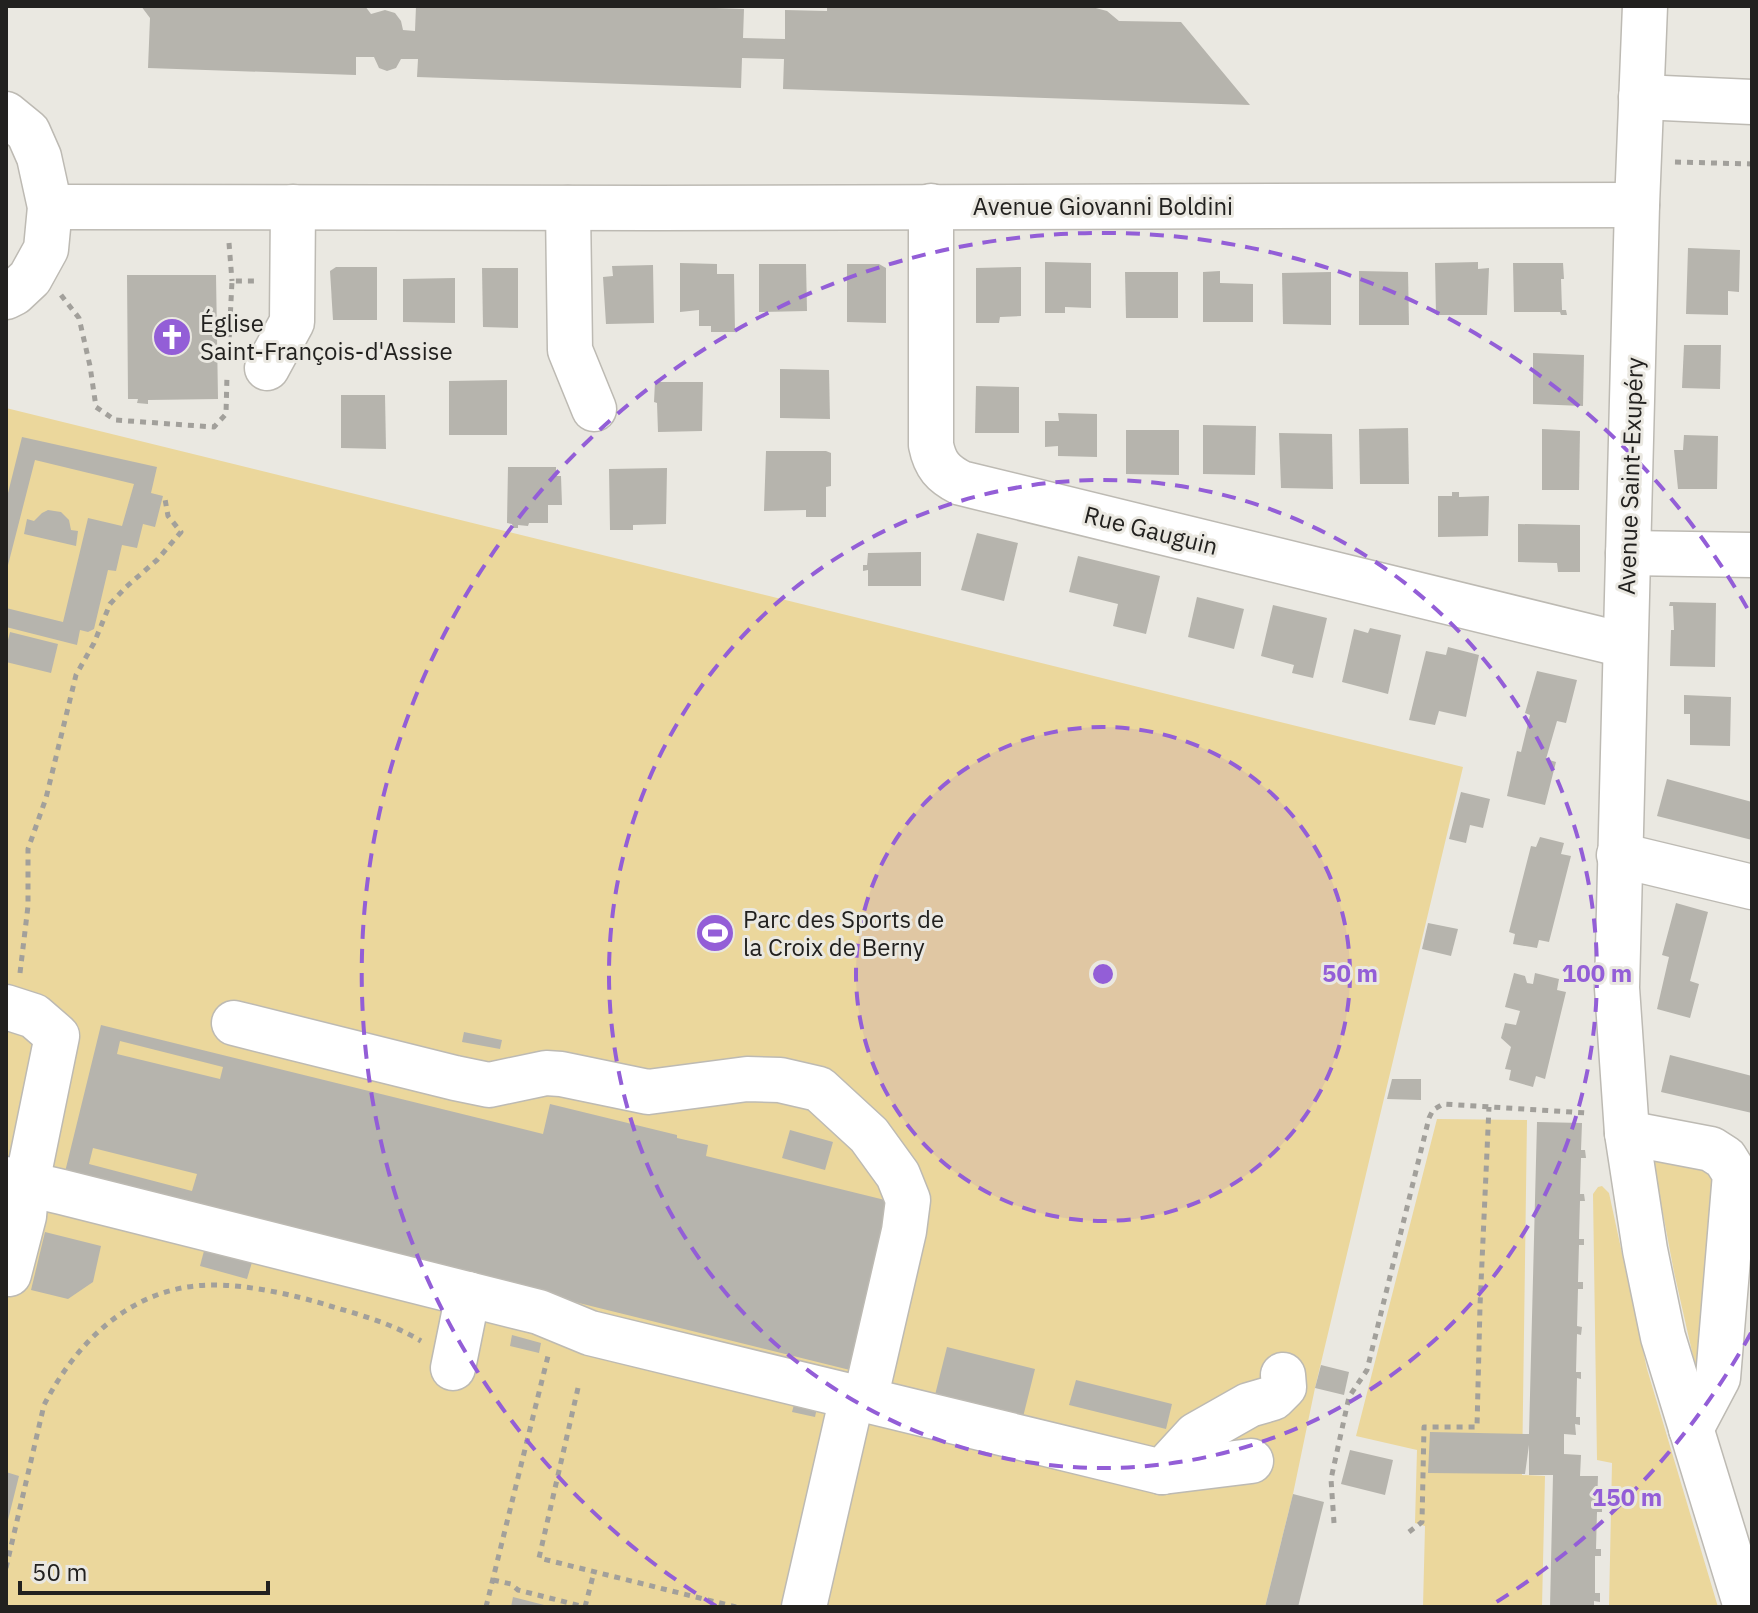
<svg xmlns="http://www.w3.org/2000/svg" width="1758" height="1613" viewBox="0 0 1758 1613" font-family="'IBM Plex Sans',sans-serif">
<rect width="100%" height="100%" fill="#eae8e1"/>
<g fill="#ebd79c">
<path d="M6,408L1463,767L1315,1388L1293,1494L1265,1607H6Z"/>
<path d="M1437,1119L1527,1120L1522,1475L1545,1476L1542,1607H1423L1425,1526L1415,1523L1417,1450L1356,1436Z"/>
<path d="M1655,1153L1716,1165L1697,1367L1693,1356L1674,1272L1653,1161Z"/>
<path d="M1602,1186L1609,1193L1647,1369L1718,1607H1609L1612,1463L1597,1460L1593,1194L1598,1187Z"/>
</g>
<g fill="#b6b4ad" fill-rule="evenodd">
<path d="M141,6H365L371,14L385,10L395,13L401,21L403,30L415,31L416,6H659L744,9L743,38L785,39V10L827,11V6L1092,7L1107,11L1119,21L1181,22L1250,105L783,89L784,59L742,58L741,88L417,77L418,59H401L396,68L387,71L379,68L374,57H356V75L148,68L150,18Z"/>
<path d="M1688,248L1740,250L1739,292L1728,291V315L1686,314Z"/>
<path d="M1045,262L1091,263V308L1065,307V313H1045Z"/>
<path d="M1478,262V269L1489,268L1487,315H1436L1435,263Z"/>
<path d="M680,263L717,264V274H734L735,332H711V326H699V310L680,312Z"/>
<path d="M1513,263H1563L1564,279H1561L1562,310H1566L1567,315H1561L1560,312H1514Z"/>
<path d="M759,264H806L807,311L759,312Z"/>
<path d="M847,264H879L886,268V323L847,322Z"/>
<path d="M653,265L654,323L606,324L603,277L613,276L612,266Z"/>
<path d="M336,267H377V320H333L330,271Z"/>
<path d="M1021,267V316L1000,317L999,323H976V268Z"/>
<path d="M482,268H518V328L483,327Z"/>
<path d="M1220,271V283L1253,284V322H1203V272Z"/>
<path d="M1359,271L1408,272L1409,325H1359Z"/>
<path d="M1125,272H1178V318H1126Z"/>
<path d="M1331,272V325L1283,324L1282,273Z"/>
<path d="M127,275H216L218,399L148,400V404L137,403L138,399H128Z"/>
<path d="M455,278V323L403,322V279Z"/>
<path d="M1684,345H1721L1720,389L1682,388Z"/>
<path d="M1533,353L1584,355L1583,406L1533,404Z"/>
<path d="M780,369L829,370L830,419L780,418Z"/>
<path d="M507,380V435H449V381Z"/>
<path d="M655,382H703L702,431L658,432L657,403L654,402Z"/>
<path d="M976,386L1019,387V433H975Z"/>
<path d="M341,395H385L386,449L341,448Z"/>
<path d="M1058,413L1097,414V457L1058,456V446L1045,447V421H1059Z"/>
<path d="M1203,425L1256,426L1255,475L1203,474Z"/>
<path d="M1408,428L1409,484H1360L1359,429Z"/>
<path d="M1542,429L1580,431L1579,490H1542Z"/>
<path d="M1126,430H1179V475L1126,474Z"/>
<path d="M1279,433L1332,434L1333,489L1281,488Z"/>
<path d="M1684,435L1718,436L1717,489H1678L1674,450H1683Z"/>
<path d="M22,437L157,467L151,493L163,496L155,527L143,524L137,548L122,545L116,571L108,570L94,629L88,632L80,630L77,645L6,627V608L63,622L88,518L122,526L134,484L35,460L6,573V501Z"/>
<path d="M766,451H826L831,453V486L826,487V517H806V510L764,511Z"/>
<path d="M508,467H556V476H561L562,505H548V523H529L528,526L518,525V528H513L512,524L507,523Z"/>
<path d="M667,468L666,524L633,525V530H610L609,469Z"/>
<path d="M1452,492H1459V497L1489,496L1488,536L1438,537V496H1452Z"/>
<path d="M48,510L61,512L69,520L71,530L78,531L76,546L24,534L27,519L34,521L42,513Z"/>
<path d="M1518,524L1580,525V572H1558L1557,563L1518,562Z"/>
<path d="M977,533L1018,543L1004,601L961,590Z"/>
<path d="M921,552V586H868V570L863,571V565H867L868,553Z"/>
<path d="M1078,556L1160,576L1146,634L1113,626L1118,604L1069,592Z"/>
<path d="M1197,597L1244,609L1234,649L1188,637Z"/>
<path d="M1670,602L1716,603L1715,667L1670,666L1671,630H1674L1673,606H1669Z"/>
<path d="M1273,605L1327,618L1313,678L1292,673L1294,665L1261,656Z"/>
<path d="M1370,628L1401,635L1388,694L1342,682L1354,629L1368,633Z"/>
<path d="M10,632L58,644L51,673L6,662V648Z"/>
<path d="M1448,647L1479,655L1466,717L1439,711L1435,725L1409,720L1426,651L1446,655Z"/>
<path d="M1537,671L1577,680L1566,723L1557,721L1546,759L1556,762L1545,805L1507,796L1517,751L1521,752L1530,715L1525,713Z"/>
<path d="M1684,695L1731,697L1730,746L1690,745V714H1684Z"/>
<path d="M1667,779L1752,802V840L1657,816Z"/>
<path d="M1461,792L1490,799L1483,828L1470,825L1466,843L1449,839Z"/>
<path d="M1540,837L1564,843L1561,854L1571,856L1549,942L1539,940L1537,948L1513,944L1515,934L1509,932L1531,846L1536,847Z"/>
<path d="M1676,903L1708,912L1690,981L1699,984L1690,1018L1657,1009L1669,957L1662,955Z"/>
<path d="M1428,923L1458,929L1451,956L1422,949Z"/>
<path d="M1514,973L1525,976L1527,983L1533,984L1535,973L1559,979L1557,990L1566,992L1545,1079L1536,1076L1533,1087L1509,1080L1511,1070L1505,1069L1511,1047L1501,1038L1505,1023L1516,1025L1520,1011L1505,1007Z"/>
<path d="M101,1025L543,1134L550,1104L677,1135V1138L708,1145L706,1156L893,1202L858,1372L64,1176ZM120,1041L223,1067L220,1079L117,1054ZM93,1148L197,1174L192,1191L89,1164Z"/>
<path d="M464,1032L502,1040L500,1049L462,1042Z"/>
<path d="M1670,1055L1752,1076V1113L1661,1092Z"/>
<path d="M1392,1079H1421V1100L1387,1099Z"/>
<path d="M1537,1122L1582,1123L1581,1150H1585L1586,1158H1581L1580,1194H1584L1585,1201H1580L1579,1239H1584V1245H1579L1578,1282H1583V1289H1578L1577,1326L1582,1327L1581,1335L1577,1334L1576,1372H1581V1379L1577,1378L1576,1417H1580V1425L1575,1424L1576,1435L1564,1434V1454L1581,1455L1580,1476H1598L1597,1504H1602V1512H1597L1596,1549H1601V1556H1595V1593H1600V1602L1594,1601V1607H1550L1553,1475H1529V1445L1525,1474L1428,1473L1430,1432L1529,1434Z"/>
<path d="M790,1130L833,1142L825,1170L782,1158Z"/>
<path d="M45,1232L101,1246L93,1282L68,1299L31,1290Z"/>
<path d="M205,1247L253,1259L247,1279L200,1266Z"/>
<path d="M512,1335L541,1343L539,1353L510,1346Z"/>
<path d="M947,1347L1035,1369L1020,1429L932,1407Z"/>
<path d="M1321,1365L1349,1372L1344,1395L1315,1388Z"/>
<path d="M1076,1380L1172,1404L1166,1429L1069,1405Z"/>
<path d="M796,1397L818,1403L815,1417L792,1412Z"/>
<path d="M1350,1450L1393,1460L1385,1495L1341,1484Z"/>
<path d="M6,1472L19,1476L7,1524H6Z"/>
<path d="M1293,1494L1324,1502L1298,1607H1265Z"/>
<path d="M513,1597L548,1606V1607H511Z"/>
</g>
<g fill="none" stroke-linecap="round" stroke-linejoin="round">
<g stroke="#bdbab3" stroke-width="47">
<g id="minor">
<path d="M1645,6L1637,205L1617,988L1627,1133L1645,1250L1663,1337L1746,1607"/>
<path d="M1641,97L1752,102"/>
<path d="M6,114L28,132L39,157L50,207L46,249L30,278L14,293L6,297"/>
<path d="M931,206V445C935,465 943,474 961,483L1624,645"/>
<path d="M50,207L656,208L1637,205"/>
<path d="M568,208L570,350L594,409"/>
<path d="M267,368L292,322L293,207"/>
<path d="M1628,553L1752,555"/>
<path d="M1619,855L1752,887"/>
<path d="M6,1007L34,1016L57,1036L27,1183L24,1216L9,1274"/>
<path d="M234,1023L455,1078L489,1085L546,1073L561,1074L648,1092L747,1079L780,1080L819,1089L869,1135L898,1175L908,1200L904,1231L865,1400"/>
<path d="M1627,1133L1711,1149L1725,1158L1735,1174L1718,1378L1691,1429"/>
<path d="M6,1179L62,1192L539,1312L590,1333L1162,1472L1196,1435L1249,1405L1273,1398L1284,1387L1283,1375"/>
<path d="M453,1368L468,1294"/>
<path d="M1162,1472L1251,1461"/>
<path d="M804,1607L852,1397"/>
</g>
</g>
<g stroke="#a2a09b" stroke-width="5" stroke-dasharray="6 6" stroke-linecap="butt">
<path d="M1675,162L1752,164"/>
<path d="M229,243L232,281"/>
<path d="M61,295L79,318L90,366L96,407L115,420L214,427L226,414L227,375"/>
<path d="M228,361L232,281H254"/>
<path d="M20,973L28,906V849L46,798L76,675L94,643L110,604L126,587L157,560L181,532L168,516L165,499"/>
<path d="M578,1388L539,1558L736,1607"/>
<path d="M1334,1523L1331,1479L1349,1397L1367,1370L1429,1118L1433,1110L1443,1104L1588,1113"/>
<path d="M1409,1532L1422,1522L1424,1427H1477L1480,1306L1489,1107"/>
<path d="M6,1568L44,1405C77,1341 132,1287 209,1285C245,1284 296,1295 330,1306C361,1315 393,1324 421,1341"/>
<path d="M493,1580L511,1584L518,1590L585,1607"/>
<path d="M486,1607L548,1356"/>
<path d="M585,1607L594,1572"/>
</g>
<use href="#minor" stroke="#fff" stroke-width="44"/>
</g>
<circle cx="1103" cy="974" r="247" fill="#935ed7" fill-opacity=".12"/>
<g fill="none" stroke="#935ed7" stroke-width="4" stroke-dasharray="14 10">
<circle cx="1103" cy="974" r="247"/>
<circle cx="1103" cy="974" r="494"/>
<path d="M1751 1333A741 741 0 0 1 1490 1606M716 1606A741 741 0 1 1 1751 615"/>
</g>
<defs>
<g id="church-disc" transform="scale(2)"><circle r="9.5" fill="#935ed7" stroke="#eae8e1"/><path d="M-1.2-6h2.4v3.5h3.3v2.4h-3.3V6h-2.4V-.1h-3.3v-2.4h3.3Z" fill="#fff"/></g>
<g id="stadium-disc" transform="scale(2)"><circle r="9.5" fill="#935ed7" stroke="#eae8e1"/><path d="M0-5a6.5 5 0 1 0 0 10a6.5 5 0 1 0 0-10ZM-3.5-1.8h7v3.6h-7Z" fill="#fff"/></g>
</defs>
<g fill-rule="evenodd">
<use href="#church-disc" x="172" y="337"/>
<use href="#stadium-disc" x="715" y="933"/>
</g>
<g text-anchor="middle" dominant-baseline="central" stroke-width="6" stroke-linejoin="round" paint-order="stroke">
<g font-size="24" fill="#22211f" stroke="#eae8e1">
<text x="1103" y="206">Avenue Giovanni Boldini</text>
<text transform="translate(1630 476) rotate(-88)">Avenue Saint-Exupéry</text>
<text transform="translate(1151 530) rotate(14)">Rue Gauguin</text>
</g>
<g font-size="24" fill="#22211f" stroke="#eae8e1" text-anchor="start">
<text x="200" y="323">Église<tspan x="200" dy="28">Saint-François-d'Assise</tspan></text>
<text x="743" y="919">Parc des Sports de<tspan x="743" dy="28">la Croix de Berny</tspan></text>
</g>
</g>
<circle cx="1103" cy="974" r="12" fill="#935ed7" stroke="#eae8e1" stroke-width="4"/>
<g font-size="24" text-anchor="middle" font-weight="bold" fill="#935ed7" stroke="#eae8e1" stroke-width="6" stroke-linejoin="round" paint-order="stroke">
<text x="1350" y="982">50 m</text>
<text x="1597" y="982">100 m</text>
<text x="1627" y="1506">150 m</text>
</g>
<rect width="1758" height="1613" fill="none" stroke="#22211f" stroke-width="16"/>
<path d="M20 1581v12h248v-12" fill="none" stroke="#22211f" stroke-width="4"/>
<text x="32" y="1581" font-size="24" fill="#22211f" stroke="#eae8e1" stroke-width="6" paint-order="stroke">50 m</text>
</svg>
